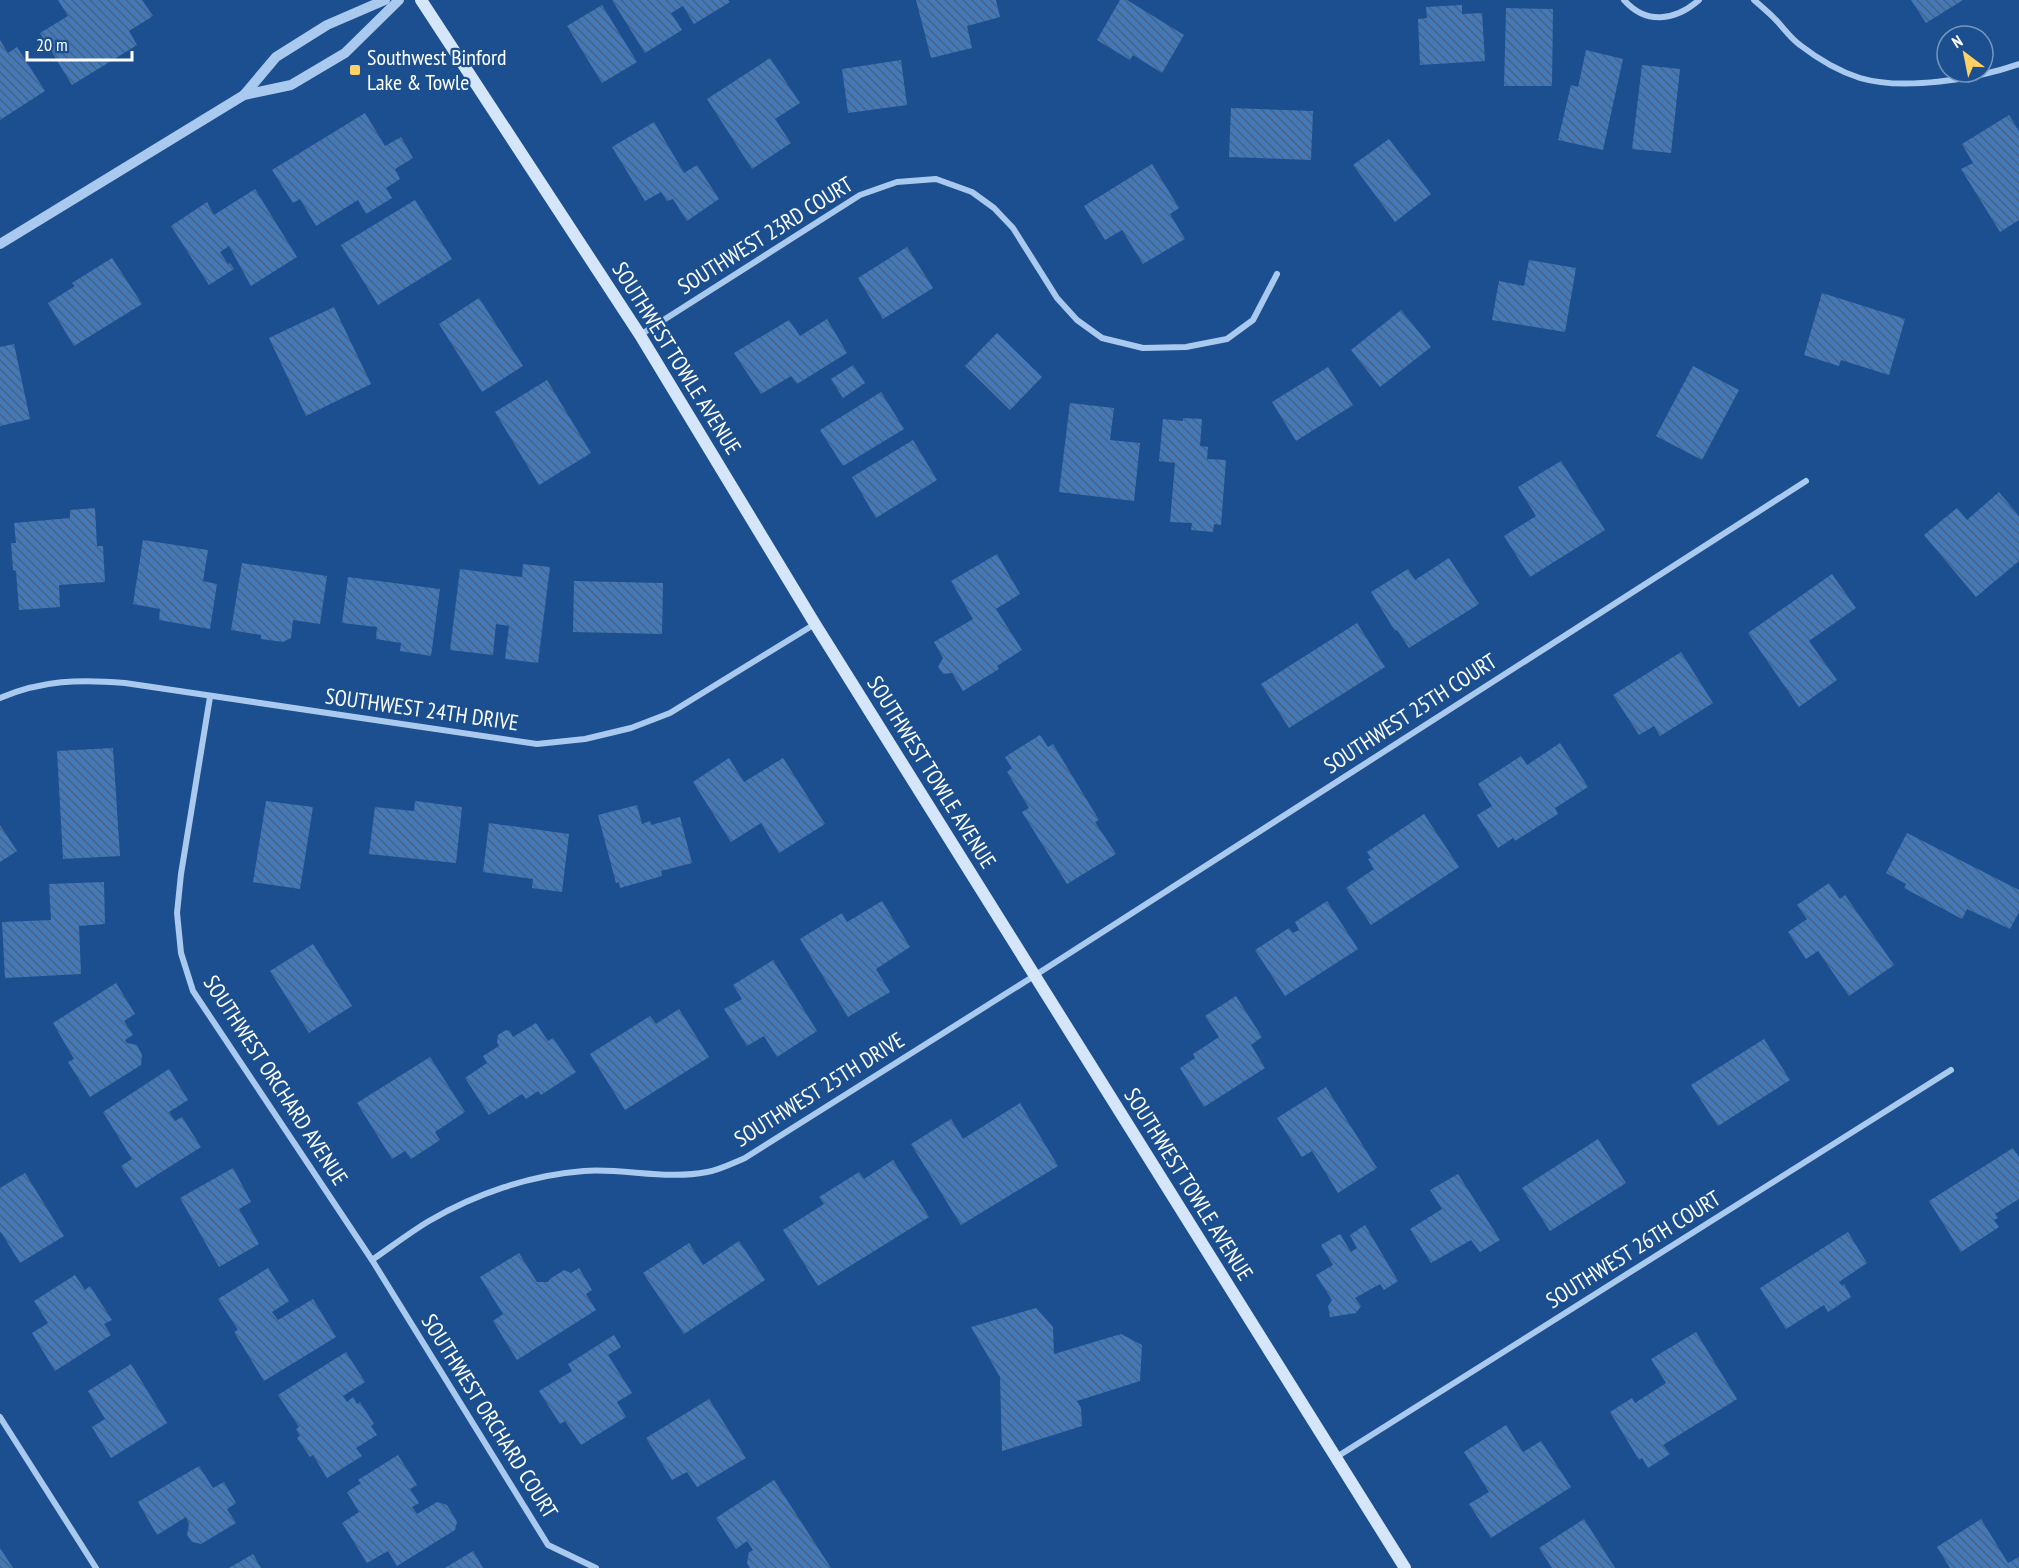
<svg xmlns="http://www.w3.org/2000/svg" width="2019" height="1568" viewBox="0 0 2019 1568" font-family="'PT Sans Narrow',sans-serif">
<defs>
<pattern id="building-back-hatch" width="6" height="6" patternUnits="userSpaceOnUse" patternTransform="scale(1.5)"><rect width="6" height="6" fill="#4478b7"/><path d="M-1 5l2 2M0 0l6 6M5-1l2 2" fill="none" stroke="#486282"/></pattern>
</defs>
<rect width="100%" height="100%" fill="#1b4f8f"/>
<g fill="url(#building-back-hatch)">
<path d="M58,0H142L153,16L129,31L137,45L72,85L40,33L68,16Z"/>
<path d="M612,0H728L730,2L694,24L683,6L671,13L682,30L645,53Z"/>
<path d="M916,0H996L1000,17L967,26L972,48L931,58Z"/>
<path d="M1120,0H1127L1184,35L1162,73L1133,55L1130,60L1097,40Z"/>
<path d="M1911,0H1963L1926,23Z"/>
<path d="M602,5L637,62L602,83L567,26Z"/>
<path d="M1462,5V14L1482,13L1485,61L1420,65L1418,19L1427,18L1426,7Z"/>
<path d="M1506,8L1553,9L1552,86H1504Z"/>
<path d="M0,40L8,53L17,47L45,91L0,120Z"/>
<path d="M1586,50L1623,59L1603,150L1558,140L1571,85L1578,87Z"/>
<path d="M770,58L800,103L775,119L791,143L752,169L707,99Z"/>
<path d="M901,60L907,105L848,113L842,69Z"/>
<path d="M1642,65L1680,69L1671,153L1632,149Z"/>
<path d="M1231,108L1313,111L1311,160L1229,157Z"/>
<path d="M365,113L385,146L401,137L413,158L395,169L400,179L386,188L392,198L366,214L358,200L316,226L300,199L293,203L272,170Z"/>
<path d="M2009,115L2019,131V220L2000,232L1961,169L1973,163L1962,144Z"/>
<path d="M654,122L684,173L697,165L719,199L687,221L673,199L667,201L661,192L645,201L612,147Z"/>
<path d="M1389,139L1431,194L1395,222L1353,165Z"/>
<path d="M1152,164L1179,208L1170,214L1185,239L1143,264L1122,230L1105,240L1084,206Z"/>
<path d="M255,189L297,257L251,286L229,246L220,252L228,264L230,263L234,269L209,285L171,226L207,202L214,215Z"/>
<path d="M415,200L452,259L378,305L341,245Z"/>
<path d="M907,247L933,288L883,319L858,278Z"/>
<path d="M112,258L142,304L74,346L48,303L75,286L72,283Z"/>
<path d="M1529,260L1576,268L1565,332L1492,320L1499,281L1524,286Z"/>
<path d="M1822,293L1905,319L1889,375L1841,360L1839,366L1804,355Z"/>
<path d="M479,298L523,366L482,392L439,324Z"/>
<path d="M334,307L371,384L306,416L269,338Z"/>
<path d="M1401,310L1431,347L1380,387L1351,350Z"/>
<path d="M827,319L847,353L797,384L791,376L761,394L734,353L789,320L800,336Z"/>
<path d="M997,333L1042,377L1010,410L965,366Z"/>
<path d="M14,344L30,419L0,426V347Z"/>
<path d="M853,365L865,383L843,398L831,379Z"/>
<path d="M1693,366L1739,390L1702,460L1656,436Z"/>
<path d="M1328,367L1353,405L1296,441L1272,402Z"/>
<path d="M547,380L591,453L539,485L495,412Z"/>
<path d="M881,392L904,429L843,466L820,430Z"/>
<path d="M1070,403L1114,408L1110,440L1140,443L1134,501L1059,492Z"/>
<path d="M1183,418L1202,419L1200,446L1208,447L1207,459L1226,460L1221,525L1214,524L1213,532L1191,530L1192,523L1170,522L1175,463L1159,461L1163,419L1183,421Z"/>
<path d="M913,440L937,480L876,518L852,477Z"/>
<path d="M1561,461L1605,530L1530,577L1504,536L1536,516L1518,487Z"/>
<path d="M1999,492L2019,516V561L1976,597L1924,535L1957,508L1967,520Z"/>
<path d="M95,508L97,546H103L105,582L59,585L60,607L19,610L16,571L13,570L11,543H16L14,523L70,518V510Z"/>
<path d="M143,540L208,550L203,581L217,584L210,629L159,620L160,609L133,604Z"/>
<path d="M997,554L1020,594L996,609L1022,650L997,666L999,669L963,691L952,673L943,674L938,667L943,658L934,642L973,619L951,581Z"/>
<path d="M1449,558L1479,604L1409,648L1397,630L1395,631L1371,592L1408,569L1415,580Z"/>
<path d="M242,563L327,576L320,624L293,620L291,638L283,642L261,639V635L231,630Z"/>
<path d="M523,564L550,567L538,663L505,659L509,626L496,624L493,655L450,650L460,569L522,577Z"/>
<path d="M1832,574L1856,608L1809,641L1837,680L1799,707L1748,633Z"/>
<path d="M348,577L440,589L431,656L400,651L401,643L376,639L377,627L342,623Z"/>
<path d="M574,581L663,583L662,634L573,632Z"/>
<path d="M1357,623L1385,667L1289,728L1261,684Z"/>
<path d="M1681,652L1713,703L1660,736L1654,726L1639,735L1613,695Z"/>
<path d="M1040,735L1048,747L1053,744L1099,820L1095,822L1116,854L1067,884L1022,812L1029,808L1007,772L1012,768L1005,757Z"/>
<path d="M1560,743L1588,787L1555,808L1558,814L1515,841L1513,838L1498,848L1477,815L1492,806L1478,784L1521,756L1527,765Z"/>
<path d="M113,748L120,856L63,859L57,751Z"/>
<path d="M729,758L744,782L783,758L825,824L779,853L761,823L731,842L693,782Z"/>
<path d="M266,801L313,807L300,889L253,882Z"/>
<path d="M415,801L462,807L456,863L369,854L375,807L414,811Z"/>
<path d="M637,805L642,824L650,821L651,825L680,817L692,863L661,871L662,876L620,888L619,882L616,883L598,815Z"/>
<path d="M1424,814L1459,867L1371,925L1346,888L1374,869L1368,859L1371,858L1367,852Z"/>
<path d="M489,823L569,834L562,892L532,888L533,879L483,872Z"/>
<path d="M0,825L17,851L0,862Z"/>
<path d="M1907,833L2019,890V912L2010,929L1967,909L1962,919L1904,888L1906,884L1886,873Z"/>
<path d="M104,882L105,924L79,926L81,974L5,978L2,922L51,920L49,884Z"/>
<path d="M1829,883L1840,899L1845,895L1894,965L1849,996L1818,951L1806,959L1788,932L1807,919L1797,905Z"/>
<path d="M882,901L910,947L876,969L890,992L848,1017L800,939L842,913L847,922Z"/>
<path d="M1327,901L1358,949L1285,996L1255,950L1289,928L1293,933L1299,930L1295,922Z"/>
<path d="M313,944L352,1006L309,1033L270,971Z"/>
<path d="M773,960L817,1031L777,1057L764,1036L747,1046L724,1009L742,999L733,985Z"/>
<path d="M116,983L135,1014L124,1021L133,1035L125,1040L127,1043L137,1045L142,1055L141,1065L90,1097L68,1062L74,1059L53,1023Z"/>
<path d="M1236,996L1262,1037L1251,1045L1265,1068L1204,1107L1180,1068L1195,1058L1193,1054L1219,1037L1205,1016Z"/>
<path d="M679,1009L709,1057L625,1110L590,1054L650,1016L656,1024Z"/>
<path d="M536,1023L548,1041L553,1038L576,1072L541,1095L538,1091L526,1099L522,1094L489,1115L465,1078L487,1063L483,1056L499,1046L497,1042L498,1035L506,1030L510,1031L513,1037Z"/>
<path d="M1764,1039L1790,1080L1718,1126L1691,1085Z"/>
<path d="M430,1057L465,1112L435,1132L440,1140L411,1159L405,1151L392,1159L357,1103Z"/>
<path d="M169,1069L188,1100L169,1112L175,1121L182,1117L201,1147L136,1188L121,1166L132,1159L103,1112Z"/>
<path d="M1326,1087L1377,1168L1338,1193L1312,1151L1302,1157L1277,1118Z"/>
<path d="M1020,1103L1058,1166L961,1225L911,1144L951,1119L963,1139Z"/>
<path d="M1598,1139L1626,1183L1550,1231L1522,1188Z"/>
<path d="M2013,1148L2019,1157V1199L1995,1214L1998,1218L1994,1220L1999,1227L1961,1252L1929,1201Z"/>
<path d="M893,1160L929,1217L818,1286L783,1230L824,1204L819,1197L859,1172L864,1179Z"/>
<path d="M233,1168L251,1202L239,1209L259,1244L219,1267L180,1198Z"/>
<path d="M25,1173L64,1236L20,1263L1,1232L0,1233V1188Z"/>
<path d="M1458,1174L1500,1240L1480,1252L1471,1240L1431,1263L1410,1229L1442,1209L1430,1190Z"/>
<path d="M1365,1225L1398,1281L1384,1290L1380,1284L1355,1298L1361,1306L1356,1313L1330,1317L1328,1306L1332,1300L1316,1275L1333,1265L1321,1245L1340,1234L1351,1252L1357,1248L1350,1235Z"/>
<path d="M1848,1232L1867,1263L1839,1282L1842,1286L1844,1284L1851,1297L1828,1312L1824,1305L1786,1329L1760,1288Z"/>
<path d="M739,1241L765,1280L684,1334L643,1273L689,1243L703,1265Z"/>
<path d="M519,1253L537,1282H548L550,1279L564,1270L571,1273L579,1268L592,1290L586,1294L596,1310L517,1360L493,1321L503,1314L480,1277Z"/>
<path d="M268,1268L289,1301L272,1312L278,1320L313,1299L336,1337L264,1381L234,1332L238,1330L218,1299Z"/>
<path d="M75,1275L85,1290L90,1286L112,1320L104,1324L111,1335L55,1371L32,1333L48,1323L34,1301Z"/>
<path d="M1036,1308L1053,1327L1054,1354L1121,1334L1142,1345L1140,1381L1077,1401L1081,1408L1082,1426L1002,1451L1000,1377L971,1327Z"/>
<path d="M1696,1332L1737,1399L1663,1445L1670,1454L1648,1468L1642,1458L1639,1460L1610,1412L1632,1398L1635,1403L1666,1383L1651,1359Z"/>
<path d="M614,1335L621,1347L608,1355L632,1393L617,1402L626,1417L581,1445L565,1421L560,1424L539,1391L572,1371L568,1364Z"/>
<path d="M346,1352L365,1382L343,1396L347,1402L353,1397L357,1404L360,1402L374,1424L371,1426L377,1435L356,1448L362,1456L327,1478L313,1455L310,1457L297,1438L300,1436L296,1429L299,1427L278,1395Z"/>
<path d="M131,1364L167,1423L111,1458L92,1427L105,1419L88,1391Z"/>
<path d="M709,1399L746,1458L697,1487L687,1472L672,1480L646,1438Z"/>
<path d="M1506,1425L1523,1452L1541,1441L1571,1487L1491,1538L1469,1504L1489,1492L1464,1452Z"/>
<path d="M398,1455L417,1485L410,1489L419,1503L412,1507L417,1514L437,1502L447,1505L457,1522L455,1530L397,1566L388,1551L367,1563L342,1523L359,1512L347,1492L361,1483L358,1480Z"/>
<path d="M199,1466L213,1488L224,1482L236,1503L227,1509L236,1523L201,1544L192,1542L187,1535L189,1524L186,1517L157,1535L138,1502Z"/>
<path d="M774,1480L831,1568H750L747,1563L749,1552L753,1550L747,1541L736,1549L716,1518Z"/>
<path d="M1584,1519L1615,1568H1552L1539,1548Z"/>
<path d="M1981,1519L2008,1563L2019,1557V1568H1950L1937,1547Z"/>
<path d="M0,1548L13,1568H0Z"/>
<path d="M473,1551L483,1568H445Z"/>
<path d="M253,1554L261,1568H229Z"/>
</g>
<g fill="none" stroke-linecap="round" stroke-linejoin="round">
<g stroke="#a9c9ee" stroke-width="6">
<path d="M1624,0C1646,25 1675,21 1699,0"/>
<path d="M1754,0C1761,6 1768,12 1774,18C1783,27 1790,38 1800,45C1818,59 1838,71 1860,78C1904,91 1976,79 2019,64"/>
<path d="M640,335L860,195L897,182L936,179L972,192L994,208L1013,228L1057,298L1077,320L1102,338L1143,348L1186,347L1227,339L1253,320L1277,274"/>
<path d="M210,697L181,874L177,913L181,953L193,991L372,1260L548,1545L596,1568"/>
<path d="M0,698C42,680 80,679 125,683L537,744L585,739L631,728L670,713L815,624"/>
<path d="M372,1260C391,1247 409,1233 429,1221C475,1194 530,1175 584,1171C624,1168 666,1180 707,1172C719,1170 733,1163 745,1158L1034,976L1806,481"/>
<path d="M0,1417L96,1568"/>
<path d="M1335,1458L1951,1070"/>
</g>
<g stroke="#a9c9ee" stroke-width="10">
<path d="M244,95L276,57L327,25L385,0"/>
<path d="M0,244L244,95L291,85L345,53L399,0"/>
</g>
<path stroke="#d6e6fa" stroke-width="12" d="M421,0L640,335L815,624L1405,1568"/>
</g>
<rect fill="#ffd166" stroke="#1b4f8f" stroke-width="2" x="349" y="64" width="12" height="12" rx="3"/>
<g text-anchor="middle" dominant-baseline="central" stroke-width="4.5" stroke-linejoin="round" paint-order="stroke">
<g font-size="22" fill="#fff" stroke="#1b4f8f" text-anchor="start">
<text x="367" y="57">Southwest Binford<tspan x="367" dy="25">Lake &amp; Towle</tspan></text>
</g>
<g font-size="22" fill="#fff" stroke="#1b4f8f">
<text transform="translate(765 235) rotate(-32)">SOUTHWEST 23RD COURT</text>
<text transform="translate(677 358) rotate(58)">SOUTHWEST TOWLE AVENUE</text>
<text transform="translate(422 709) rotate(8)">SOUTHWEST 24TH DRIVE</text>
<text transform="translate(1410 713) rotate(-33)">SOUTHWEST 25TH COURT</text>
<text transform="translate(932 772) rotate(58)">SOUTHWEST TOWLE AVENUE</text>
<text transform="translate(276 1080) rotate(57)">SOUTHWEST ORCHARD AVENUE</text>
<text transform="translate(819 1089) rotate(-32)">SOUTHWEST 25TH DRIVE</text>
<text transform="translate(1189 1184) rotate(58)">SOUTHWEST TOWLE AVENUE</text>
<text transform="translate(1633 1249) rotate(-32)">SOUTHWEST 26TH COURT</text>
<text transform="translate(490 1416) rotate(58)">SOUTHWEST ORCHARD COURT</text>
</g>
</g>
<g transform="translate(1965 54) rotate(328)"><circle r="28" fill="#1b4f8f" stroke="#7695bc" stroke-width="1.5"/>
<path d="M0-4.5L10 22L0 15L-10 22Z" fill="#ffd166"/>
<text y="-9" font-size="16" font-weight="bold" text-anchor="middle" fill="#ffffff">N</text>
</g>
<path d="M27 51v9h105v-9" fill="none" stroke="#ffffff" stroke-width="3"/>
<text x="36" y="51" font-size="18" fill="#ffffff" stroke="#1b4f8f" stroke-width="4.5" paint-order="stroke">20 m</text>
</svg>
